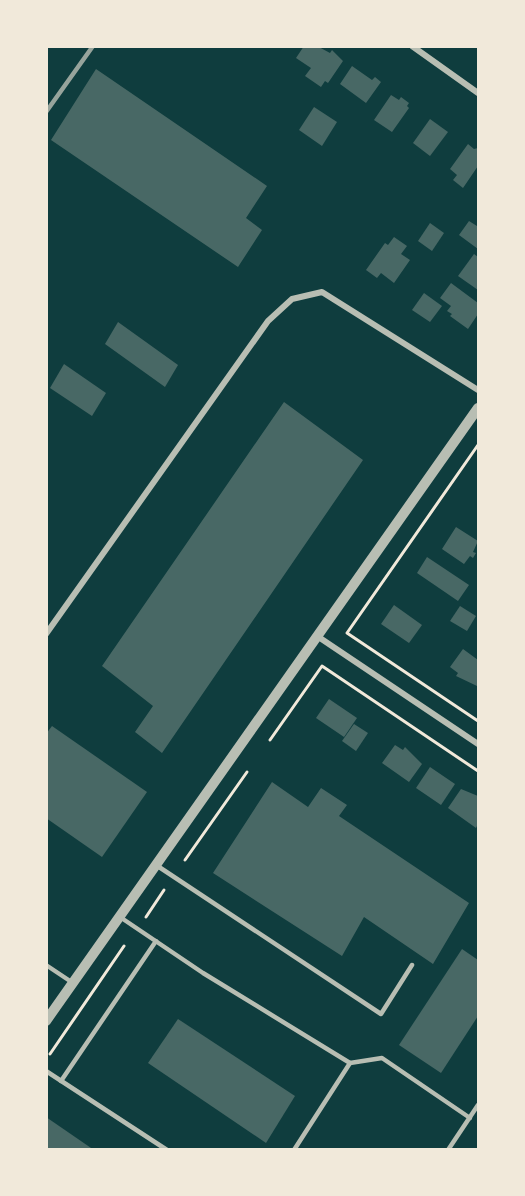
<svg xmlns="http://www.w3.org/2000/svg" width="525" height="1196" viewBox="0 0 525 1196" font-family="Montserrat,sans-serif">
<rect width="100%" height="100%" fill="#0f3d3e"/>
<g fill="#486865">
<path d="M304,46H317L330,53L332,50L343,61L328,83L325,81L321,87L305,76L311,68L296,58Z"/>
<path d="M352,66L372,80L375,77L381,82L366,103L340,84Z"/>
<path d="M96,69L267,186L246,218L262,230L238,267L51,140Z"/>
<path d="M391,95L399,100L401,97L409,103L407,106L409,108L392,132L374,120Z"/>
<path d="M314,107L337,122L322,146L299,130Z"/>
<path d="M430,119L448,132L430,156L413,143Z"/>
<path d="M468,144L474,149L478,148V166L463,188L453,180L457,175L450,169Z"/>
<path d="M469,221L477,226L478,223V249L459,235Z"/>
<path d="M430,223L444,233L432,251L418,241Z"/>
<path d="M394,237L407,246L401,254L410,260L394,283L381,273L377,278L366,270L385,243L388,245Z"/>
<path d="M474,254L478,257V290L458,276Z"/>
<path d="M451,283L478,303V314L468,329L450,316L452,314L447,311L451,306L440,298Z"/>
<path d="M424,293L442,306L430,322L412,310Z"/>
<path d="M118,322L178,365L165,387L105,344Z"/>
<path d="M64,364L106,393L92,416L50,388Z"/>
<path d="M284,402L363,460L162,753L135,732L153,706L102,666Z"/>
<path d="M456,527L478,541L473,552L476,553L473,558L470,556L464,564L442,549Z"/>
<path d="M427,557L469,585L458,601L417,573Z"/>
<path d="M394,605L422,625L409,643L381,624Z"/>
<path d="M460,606L476,616L467,631L450,621Z"/>
<path d="M463,649L478,660L477,686L456,676L458,673L450,667Z"/>
<path d="M329,699L357,718L344,737L316,718Z"/>
<path d="M354,724L368,733L356,751L342,741Z"/>
<path d="M52,726L147,792L102,857L46,818V734Z"/>
<path d="M395,745L403,750L405,747L422,764L409,782L382,763Z"/>
<path d="M430,767L455,784L441,805L416,788Z"/>
<path d="M272,782L308,807L321,788L347,805L339,816L469,903L433,964L364,917L342,956L213,873Z"/>
<path d="M461,789L478,796V824L476,828L448,808Z"/>
<path d="M462,949L478,960V1016L441,1073L399,1045Z"/>
<path d="M178,1019L295,1096L266,1143L148,1063Z"/>
<path d="M46,1117L94,1150H46Z"/>
</g>
<g fill="none" stroke-linecap="round" stroke-linejoin="round">
<g stroke="#f1e9da" stroke-width="3">
<path d="M478,445L347,633L478,721"/>
<path d="M270,740L322,666L478,771"/>
<path d="M185,860L247,772"/>
<path d="M146,917L164,890"/>
<path d="M50,1054L124,946"/>
</g>
<g stroke="#b8beb3" stroke-width="4.5">
<path d="M156,865L381,1014L412,965"/>
<path d="M120,917L203,973L350,1063L294,1150"/>
<path d="M46,965L73,983"/>
<path d="M350,1063L382,1058L470,1118"/>
<path d="M46,1071L167,1150"/>
<path d="M61,1081L156,941"/>
<path d="M448,1150L478,1105"/>
</g>
<g stroke="#b8beb3" stroke-width="6">
<path d="M412,46L478,93"/>
<path d="M46,634L268,321L292,299L322,292L478,390"/>
<path d="M317,636L478,744"/>
</g>
<path stroke="#b8beb3" stroke-width="10" d="M46,1021L478,408"/>
<path stroke="#97a49c" stroke-width="4.5" d="M46,112L93,46"/>
</g>
<rect width="525" height="1196" fill="none" stroke="#f1e9da" stroke-width="96"/>
</svg>
